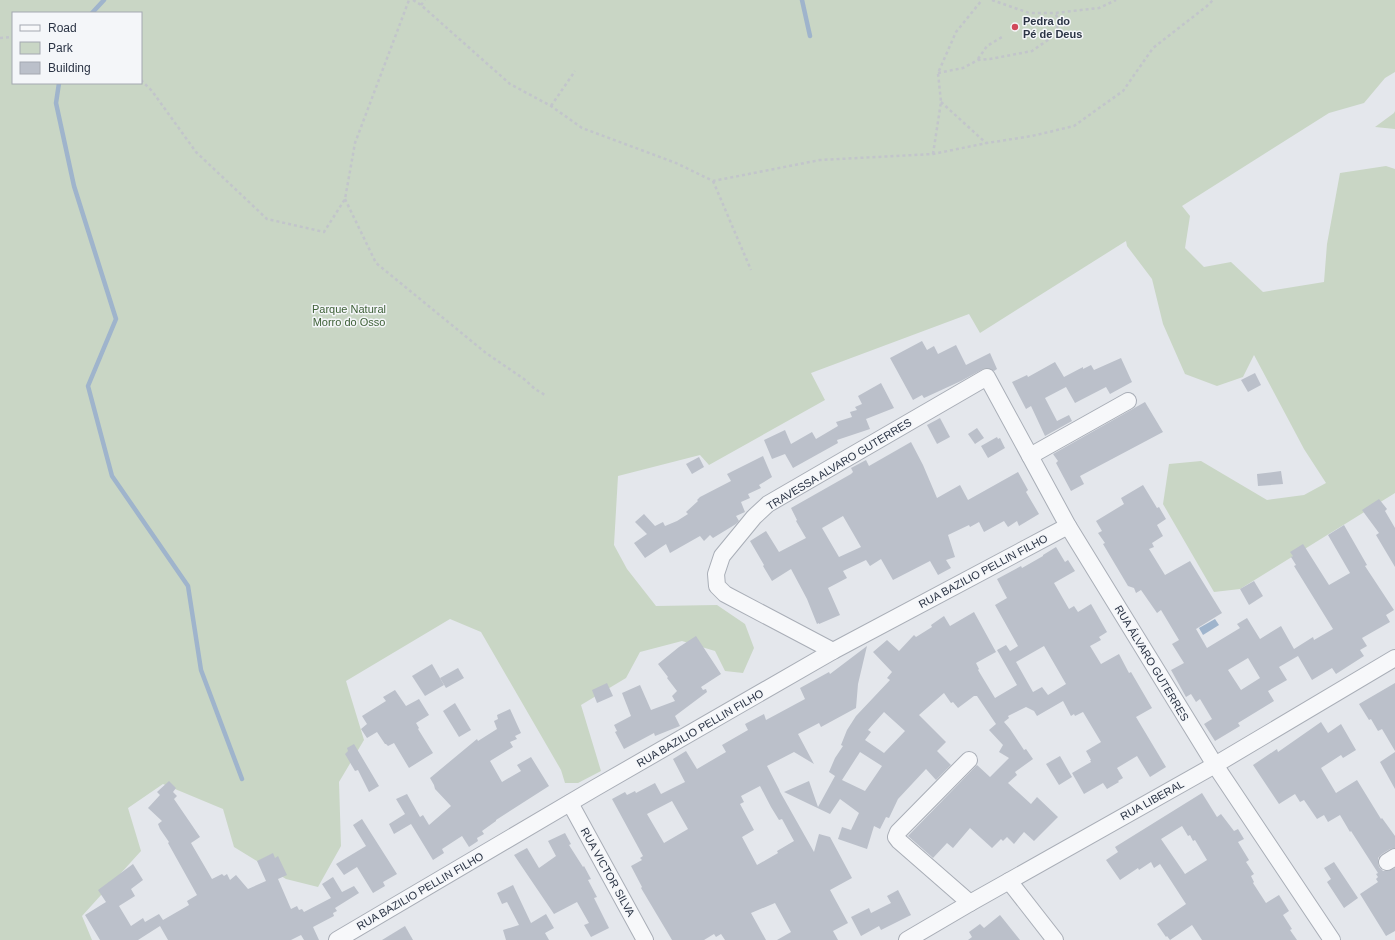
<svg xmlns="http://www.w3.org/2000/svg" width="1395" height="940" viewBox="0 0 1395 940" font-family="Helvetica,sans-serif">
<rect width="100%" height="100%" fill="#e4e7ec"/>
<g fill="#c9d6c5" fill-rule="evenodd">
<path d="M0,0H1395V72L1385,78L1364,103L1329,113L1182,206L1190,216L1185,248L1204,267L1231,262L1263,292L1324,282L1327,244L1340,173L1386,166L1395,169V493L1240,589L1214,592L1163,504L1169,464L1201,461L1267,500L1304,495L1326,483L1304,449L1254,355L1243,377L1217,386L1185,374L1163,324L1152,279L1127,246L1126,241L980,333L969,314L811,373L825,400L709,465L700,455L618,476L614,545L627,569L656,606L717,605L745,624L754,648L743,673L725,671L715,651L682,641L640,652L626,678L581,705L601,771L578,783H565L561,770L481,632L450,619L346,681L364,740L339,782L341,846L318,887L286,879L234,847L223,809L163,784L128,808L141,851L82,916L92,940H0ZM13,13H141V83H13Z"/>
<path d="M1395,111V129L1375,127L1394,113Z"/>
</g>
<path fill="#9fb4cc" d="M1215,619L1219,625L1203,635L1199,628Z"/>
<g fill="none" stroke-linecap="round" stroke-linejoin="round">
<g stroke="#9fb4cc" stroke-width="4.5">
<path d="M802,0L810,36"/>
<path d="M92,13L104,0"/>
<path d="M59,83L56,103L74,186L116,319L88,386L112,476L188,586L201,670L242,779"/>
</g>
</g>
<g fill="#bbc0ca" fill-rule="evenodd">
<path d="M922,341L927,350L934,346L938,354L956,345L966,365L990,353L997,369L994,371L987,368L983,369L961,381L924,398L922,395L913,400L890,358Z"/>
<path d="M1121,358L1132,382L1110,394L1106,387L1075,403L1066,387L1045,398L1057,421L1069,415L1072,421L1045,436L1031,406L1026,409L1012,382L1027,375L1028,377L1055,362L1064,377L1083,367V369L1091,365L1094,370Z"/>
<path d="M1255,373L1261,385L1248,392L1241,380Z"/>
<path d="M881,383L894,408L866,419L870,429L837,440L838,443L793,468L785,454L772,459L764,440L785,430L791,444L812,432L816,439L838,426L836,422L852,417L850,412L857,410L855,407L862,404L858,396Z"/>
<path d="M1145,402L1163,432L1080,476L1084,484L1071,491L1056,463L1058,461L1053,454Z"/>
<path d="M940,418L950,437L937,444L927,425Z"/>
<path d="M977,428L984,438L975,444L968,434Z"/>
<path d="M997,437L998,439L1000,438L1005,448L988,458L981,446Z"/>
<path d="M911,442L923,465L937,498L960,485L968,500L1018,472L1028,490L1026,492L1039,514L1019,526L1017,521L1008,527L1004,521L984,532L979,522L970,527L969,525L948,535L955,557L946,560L951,568L938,575L930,561L893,580L881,559L870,566L866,560L843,571L847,578L828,588L840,615L819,624V623L817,624L807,599L791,569L772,581L763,566L764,565L750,541L766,531L779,552L806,538L796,521L797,520L791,508L851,474L853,472L851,468L866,460L869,466ZM843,516L861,547L839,557L822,528Z"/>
<path d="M763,456L772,477L759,485L761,488L748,494L750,498L741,502L745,512L736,516L739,521L736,524L713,538L710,535L704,541L700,536L670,553L666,544L645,558L634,543L647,534L635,522L644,514L655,526L663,522L665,526L677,521L688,514L686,512L698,501L697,500L700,497L731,481L727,474Z"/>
<path d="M699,457L704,467L692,474L686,464Z"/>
<path d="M1281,471L1283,484L1258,486L1257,474Z"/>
<path d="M1143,485L1157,508L1159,507L1166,519L1157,525L1163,536L1152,543L1154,547L1149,549L1165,575L1190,561L1222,613L1196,629L1207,648L1240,628L1237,624L1247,618L1260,639L1281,626L1294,649L1313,637L1314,640L1333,629L1294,566L1296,565L1291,557L1293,556L1290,552L1303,544L1329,585L1350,573L1328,535L1344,525L1367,565L1365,566L1394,610L1386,615L1390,622L1362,638L1367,646L1360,650L1364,656L1336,674L1332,668L1312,680L1298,656L1279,667L1287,680L1268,691L1274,701L1238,723L1240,726L1215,741L1204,724L1212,719L1200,699L1196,702L1191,694L1186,697L1171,670L1184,663L1172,644L1179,640L1161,610L1157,613L1141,590L1136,593L1134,588L1128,586L1103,544L1105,543L1098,533L1102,531L1096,521L1124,504L1121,498ZM1248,658L1260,678L1241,690L1228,670Z"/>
<path d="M1379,499L1387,509L1385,511L1395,528V567L1376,535L1379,533L1362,510Z"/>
<path d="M1056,547L1065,562L1068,560L1075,571L1054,583L1069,609L1074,606L1078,612L1091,604L1107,632L1099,637L1101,640L1090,646L1101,664L1119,654L1129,673L1131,672L1152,708L1136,717L1166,767L1150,777L1137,756L1117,768L1123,778L1118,781L1119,782L1107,789L1103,783L1084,794L1072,773L1091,762L1090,760H1091L1086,751L1101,742L1083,712L1075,716L1074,714L1071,716L1063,701L1037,716L1034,711L1026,707L1008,716L1009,718L1004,722L1010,729L1024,750L1026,749L1033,759L1015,772L1017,775L1008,783L1031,804L1037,797L1058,817L1034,841L1024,832L1014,844L1007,837L1003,841L1001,839L992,848L970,828L953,848L947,843L933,858L908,836L977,765L990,777L1009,758L999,752L1003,745L989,730L996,724L977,696H974L958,708L953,702L951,703L944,693L919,715L946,742L937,751L951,765L936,780L926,769L898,799L889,818L886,817L880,829L874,826L867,849L838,839L842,827L851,830L859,813L840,799L830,814L784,792L809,781L818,807L835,776L829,772L835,758L843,746L841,745L847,730L856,716L890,680L887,678L892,672L873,652L887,640L899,651L914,635L916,637L932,627L931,625L944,616L950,626L974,612L996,652L976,663L979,669L978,670L995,698L1017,685L997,650L1006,645L1010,651L1018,646L995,605L1007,598L997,579L1021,566L1022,568L1043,556V555ZM1044,646L1066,684L1048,695L1042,687L1033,692L1016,662ZM884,712L905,731L884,753L865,740L871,732L868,730ZM860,752L882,766L865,791L842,780Z"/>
<path d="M1254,581L1263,596L1249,605L1240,589Z"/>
<path d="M696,636L721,674L701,687L703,690L706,689L707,692L675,716L680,726L655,736L654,733L624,749L615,732L617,731L614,725L631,716L622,693L640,685L651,710L675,701L672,696L677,691L667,678L668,677L658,664L679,647Z"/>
<path d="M867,646L858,684L856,708L821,727L819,723L798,734L814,764L794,752L767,766L780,791L779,790L814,852L819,834L830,837L852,878L830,890L848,923L833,931L838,940H777L791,932L775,903L751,913L766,940H725L721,934L716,937L714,934L704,940H672L641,888L642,887L631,866L642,860L640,858L643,856L612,799L625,792L627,795L635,791L636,793L655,783L661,794L685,782L673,759L686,751L697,769L726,752L722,745L748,730L745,724L764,714L766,720L805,699L800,688L829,672L830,674ZM760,786L771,807L779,820L782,819L794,841L777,851L778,853L757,865L742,837L754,830L740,804L744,802L741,796ZM672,801L688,829L664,843L647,814Z"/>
<path d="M432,664L444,685L425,696L412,676Z"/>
<path d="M458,668L464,678L446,688L440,678Z"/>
<path d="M607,683L613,696L597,703L592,690Z"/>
<path d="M1395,683V751L1382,729L1378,731L1371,719L1369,720L1359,704Z"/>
<path d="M395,690L406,706L419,699L429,715L416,723L419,728L418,729L433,753L409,768L394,743L388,746L386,744H385L377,732L367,738L361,729L367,724L362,716L386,701L383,697Z"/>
<path d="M455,703L471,730L459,737L443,711Z"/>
<path d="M510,709L521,733L515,736L517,739L510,742L513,747L490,761L502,782L521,771L517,765L531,757L549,786L496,820V821L482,831L484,834L477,838L478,841L469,847L462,836L442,849L444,853L433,860L411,824L394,834L389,824L405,814L396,799L407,794L420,817L423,815L429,825L451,806L435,789L434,785L430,778L477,739L478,741L497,729L494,721L498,719L497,715Z"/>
<path d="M1321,722L1328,733L1341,724L1356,750L1343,758L1341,755L1321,768L1336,793L1357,780L1381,819L1382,818L1395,836V848L1390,849L1382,854L1378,858V862L1379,867L1383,871H1388L1395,868V931L1386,936L1360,894L1378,882L1376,879L1378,877L1376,874L1378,873L1351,831L1350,832L1340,815L1328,822L1324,815L1317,819L1304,800L1300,802L1295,794L1279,804L1253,765L1277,749L1278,752Z"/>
<path d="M354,744L379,786L369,792L358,770L355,771L345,754L348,751L347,748Z"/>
<path d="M1395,752V789L1380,762Z"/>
<path d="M1060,756L1072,777L1059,785L1046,764Z"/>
<path d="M169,781L176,788L173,792L177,796L174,799L200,837L191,843L212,879L222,874L224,876L227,874L230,880L236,875L248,889L266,881L257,861L273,853L275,858L278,856L287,875L278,879L291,909L297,906L299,910L302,909L304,912L331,898L322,884L333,877L342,892L354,886L359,893L335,908L337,911L333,913L334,916L313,927L319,940H304L301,935L291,940H168L160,926L138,940H100L85,915L106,902L98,890L133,864L143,880L131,889L135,896L119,906L131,926L143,918L145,922L159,914L163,920L189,905L187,901L197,895L168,843L169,842L160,829L158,824L162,821L148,808L160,795L157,792Z"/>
<path d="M1202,793L1217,817L1221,814L1234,831L1238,829L1244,839L1238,842L1249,860L1246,862L1254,874L1251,876L1254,882L1253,883L1266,903L1279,895L1289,911L1283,915L1292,929L1290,930L1297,940H1202L1192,925L1170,940L1167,936L1166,937L1157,924L1186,904L1160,864L1154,868L1151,862L1139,870L1138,868L1120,880L1106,860L1118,852L1115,847ZM1182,826L1188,836L1190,835L1193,841L1195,840L1207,860L1185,874L1161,839Z"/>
<path d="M362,819L397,874L383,882L385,886L373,893L357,867L344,875L336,864L366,846L353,825Z"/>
<path d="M565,833L571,844L569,845L583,867L584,866L591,879L588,880L597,897L594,898L609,928L591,937L584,925L589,923L577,902L554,914L514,855L527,848L539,868L556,856L548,841Z"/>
<path d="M1334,862L1358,898L1344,908L1327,882L1331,879L1324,868Z"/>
<path d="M513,885L531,923L546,914L554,928L545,933L549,940H506L503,930L519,925L507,902L502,904L497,893Z"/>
<path d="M898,890L911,915L881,930L879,926L861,936L851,917L869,908L871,913L891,903L887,896Z"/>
<path d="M1000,915L1020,940H968L972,937L969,932L980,924L984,928Z"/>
<path d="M405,926L413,940H382Z"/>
</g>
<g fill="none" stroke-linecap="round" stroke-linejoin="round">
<g stroke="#a9aeb7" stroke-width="18">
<g id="street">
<path d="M1030,456L1128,401"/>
<path d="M833,651L725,594L717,586L716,574L722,556L754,517L768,504L987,377L1068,526L1215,765L1332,940"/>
<path d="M969,760L898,832L896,837L899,841L970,903"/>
<path d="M570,803L645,940"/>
<path d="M1387,862L1395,857"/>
<path d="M1009,881L1055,940"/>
<path d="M337,940L595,788L833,651L1068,526"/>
<path d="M907,940L970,903L1215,765L1395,658"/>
</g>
</g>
<g stroke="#c2c5cb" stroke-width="2.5" stroke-dasharray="3 3" stroke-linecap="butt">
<path d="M413,0L421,5L510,84L551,106L582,128L676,163L713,181L820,160L933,154L987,143L1032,136L1074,126L1123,91L1153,48L1207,6L1213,0"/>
<path d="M992,0L1029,13H1055L1099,8L1116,0"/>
<path d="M421,5L425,0"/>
<path d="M0,38L13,37"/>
<path d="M978,59L987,46L1002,37"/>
<path d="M938,73L963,68L978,60L990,59L1032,51L1055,35L1059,21L1055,13"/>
<path d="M141,80L152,91L196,152L267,219L324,232L345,199L355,143L409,0"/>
<path d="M941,102L986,143"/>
<path d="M551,106L575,71"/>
<path d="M933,154L941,102L938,73L956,32L982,0"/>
<path d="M713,181L751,270"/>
<path d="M345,199L376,263L486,353L524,379L535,389L545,395"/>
</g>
<use href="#street" stroke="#f7f8fa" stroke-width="16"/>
</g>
<circle fill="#d1495b" stroke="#f4f6f9" stroke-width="1.5" cx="1015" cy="27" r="4"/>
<g text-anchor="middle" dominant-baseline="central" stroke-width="3" stroke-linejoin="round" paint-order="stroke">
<g font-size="11" font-weight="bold" fill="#2b3445" stroke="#f4f6f9" text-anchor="start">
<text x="1023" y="21">Pedra do<tspan x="1023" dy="13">Pé de Deus</tspan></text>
</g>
<g font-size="11" fill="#3f6138" stroke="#f4f6f9">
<text x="349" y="309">Parque Natural<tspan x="349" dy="13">Morro do Osso</tspan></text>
</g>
<g font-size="11" fill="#2b3445" stroke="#f4f6f9">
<text transform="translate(839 464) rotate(-31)">TRAVESSA ALVARO GUTERRES</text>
<text transform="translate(983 571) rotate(-28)">RUA BAZILIO PELLIN FILHO</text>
<text transform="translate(1152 663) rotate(59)">RUA ÁLVARO GUTERRES</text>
<text transform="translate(700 728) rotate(-30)">RUA BAZILIO PELLIN FILHO</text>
<text transform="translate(1152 800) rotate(-29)">RUA LIBERAL</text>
<text transform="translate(608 872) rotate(61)">RUA VICTOR SILVA</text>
<text transform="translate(420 891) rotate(-30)">RUA BAZILIO PELLIN FILHO</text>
</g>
</g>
<rect x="12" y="12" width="130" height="72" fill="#f4f6f9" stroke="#a4a8b1"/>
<rect x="20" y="25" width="20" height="6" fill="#f7f8fa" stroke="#a4a8b1"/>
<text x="48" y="32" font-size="12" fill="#2b3445">Road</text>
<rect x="20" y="42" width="20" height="12" fill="#c9d6c5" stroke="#a4a8b1"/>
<text x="48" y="52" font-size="12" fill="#2b3445">Park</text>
<rect x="20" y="62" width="20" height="12" fill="#bbc0ca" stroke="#a4a8b1"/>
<text x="48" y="72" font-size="12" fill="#2b3445">Building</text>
</svg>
